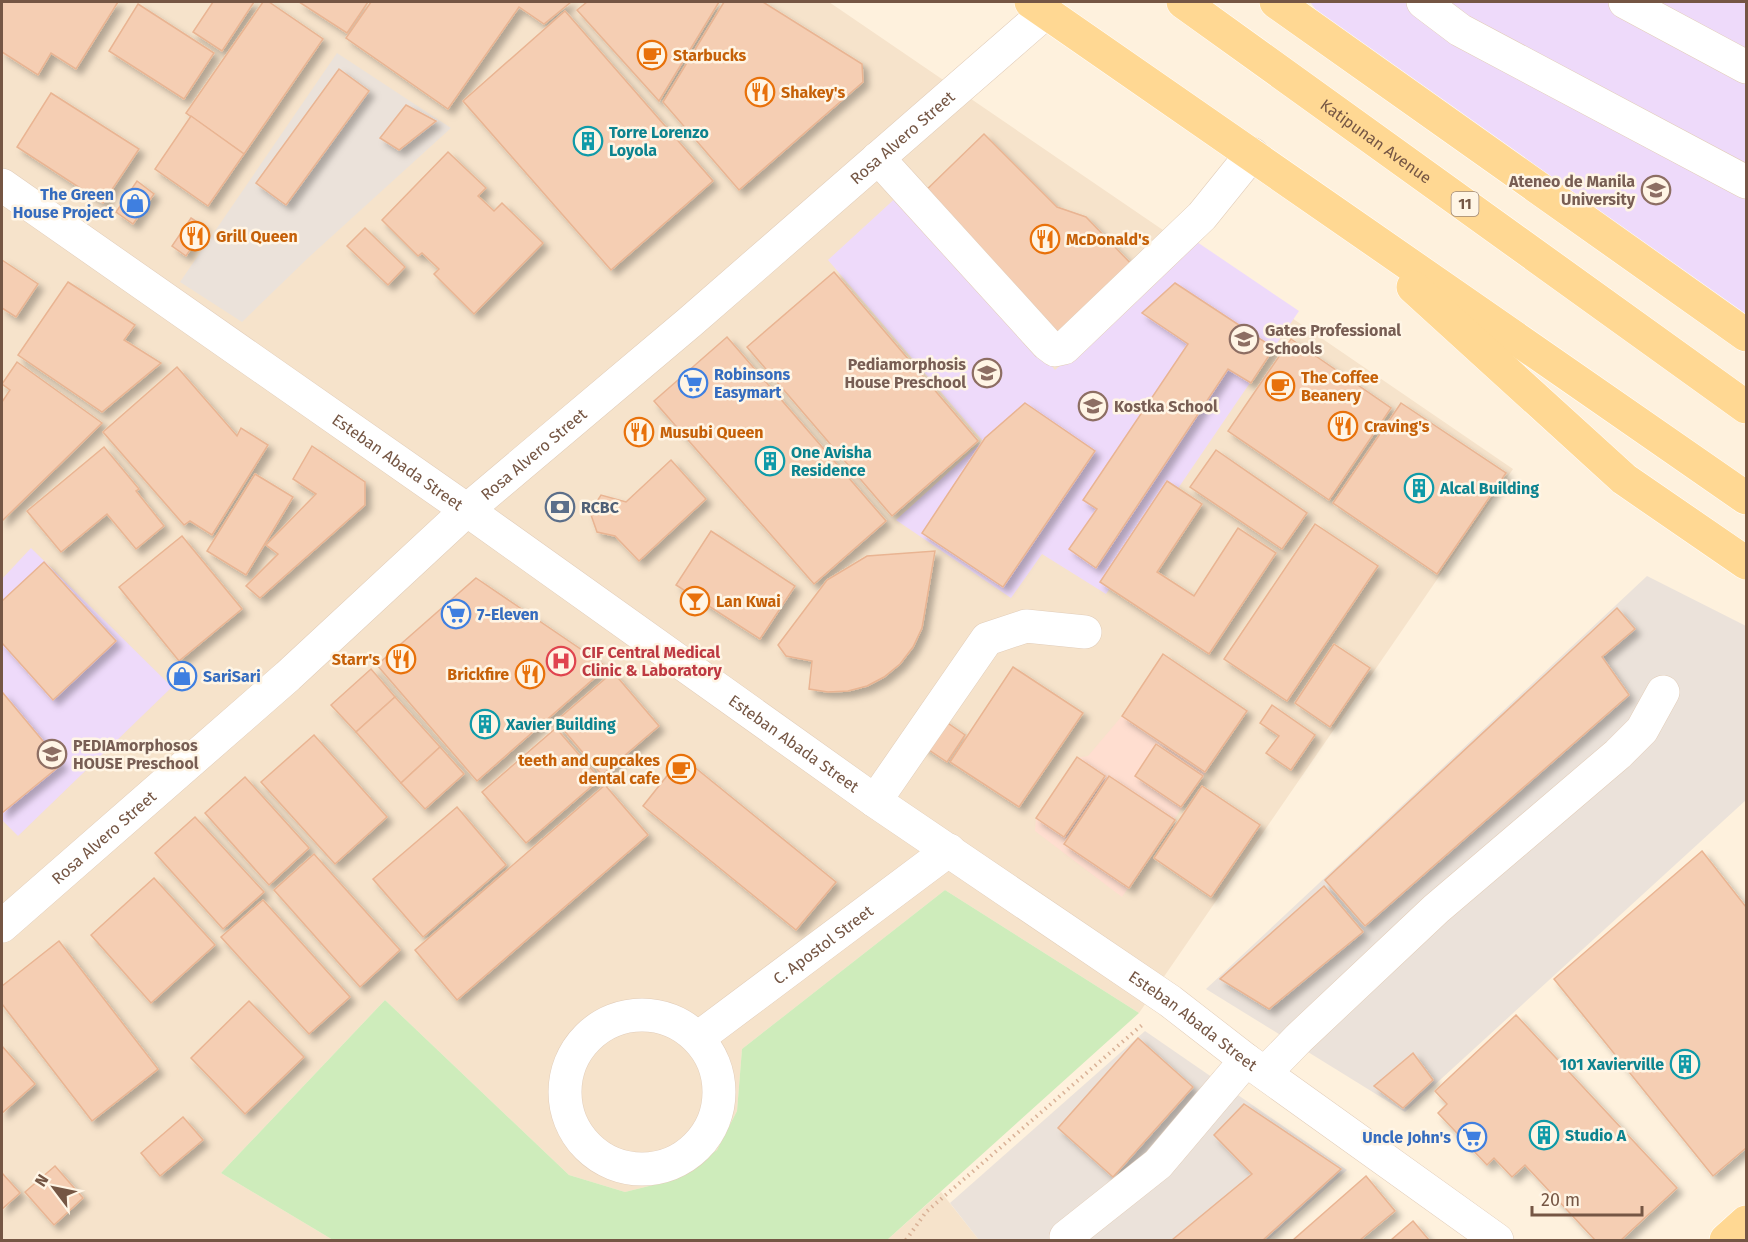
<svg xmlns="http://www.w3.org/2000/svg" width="1748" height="1242" viewBox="0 0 1748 1242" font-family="'Fira Sans',sans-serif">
<defs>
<filter id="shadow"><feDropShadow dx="5.5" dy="5.5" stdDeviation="3" flood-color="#0004"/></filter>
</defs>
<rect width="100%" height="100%" fill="#fef1dd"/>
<g fill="#f6e3cb">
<path d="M2,2H829L1513,469L1139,1013L945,890L742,1049L737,1111L717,1150L673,1180L625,1192L569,1175L385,1000L221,1173L333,1240H2Z"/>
<path d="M941,1192L979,1240H887Z"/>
</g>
<path fill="#ffded0" d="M1163,654L1247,711L1122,897L1035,831L1036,818L1077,758L1088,756L1122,716Z"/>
<g fill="#ebe2da">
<path d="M337,53L451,128L308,258L242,322L180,282Z"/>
<path d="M1647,576L1746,626V800L1405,1112L1206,989Z"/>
<path d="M1145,1031L1347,1170L1268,1240H979L950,1203Z"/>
</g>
<g fill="#eedafa">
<path d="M1310,2H1746V318L1323,19Z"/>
<path d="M900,194L1055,370L1197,242L1299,311L1106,594L1042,554L1011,598L896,520L983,441L828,260Z"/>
<path d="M31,548L172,687L18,836L2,820V579Z"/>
</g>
<path fill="#ceecbb" d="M945,890L1139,1013L887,1240H333L221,1173L385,1000L569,1175L625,1192L673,1180L717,1150L737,1111L742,1049Z"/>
<g fill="#f5ceb3" stroke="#e9b492" stroke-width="1.5" filter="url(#shadow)">
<path d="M2,2H118L76,69L51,53L38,75L2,52Z"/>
<path d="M213,2H254L222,51L193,32Z"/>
<path d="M263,2H269L323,39L244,154L186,113Z"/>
<path d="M299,2H368L347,33Z"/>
<path d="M371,2H571L544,24L519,7L448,109L346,38Z"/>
<path d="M587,2H719L659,101L577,10Z"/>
<path d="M724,2H763L862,64L863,82L739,190L663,102Z"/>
<path d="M138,4L214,53L184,99L109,51Z"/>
<path d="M565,11L713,181L611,270L463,101Z"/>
<path d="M339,69L369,91L286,205L256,183Z"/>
<path d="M51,93L139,149L103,203L17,147Z"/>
<path d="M406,105L436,121L399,150L380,138Z"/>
<path d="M191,116L244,154L208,206L155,169Z"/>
<path d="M984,134L1057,207L1086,217L1137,270L1059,343L919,197Z"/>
<path d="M448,152L486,188L478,196L494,211L502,203L543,243L474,314L434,274L439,269L422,253L418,256L382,220Z"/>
<path d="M137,181L154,194L133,224L116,212Z"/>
<path d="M191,218L205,227L186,256L172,246Z"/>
<path d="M365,228L405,267L388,285L347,246Z"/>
<path d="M2,260L38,284L16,317L2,308Z"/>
<path d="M834,272L978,441L892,516L747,347Z"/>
<path d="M68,282L135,325L124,340L161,363L102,412L18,355Z"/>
<path d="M1175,283L1274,348L1251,383L1228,369L1096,568L1069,549L1097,509L1083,500L1188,344L1142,313Z"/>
<path d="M727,337L886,521L814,584L654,401Z"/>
<path d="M1291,339L1391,408L1329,500L1228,431Z"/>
<path d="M17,362L102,423L2,521V402L10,390L2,384Z"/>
<path d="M177,367L237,436L241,428L268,445L212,535L190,521L184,525L103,432Z"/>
<path d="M1025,403L1095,451L1003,587L922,533L985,438Z"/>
<path d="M1401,403L1506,473L1437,574L1333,503Z"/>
<path d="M312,446L365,482V505L260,598L246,586L278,554L266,545L316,494L293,479Z"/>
<path d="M104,447L139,489L136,491L164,526L136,549L107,514L61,552L27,511Z"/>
<path d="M1216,450L1307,513L1282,549L1190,487Z"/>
<path d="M671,460L706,499L639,561L615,536L597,532L590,512L601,495L626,502Z"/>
<path d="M255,474L293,497L246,575L207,551Z"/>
<path d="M1167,481L1202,504L1157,572L1194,596L1238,528L1276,553L1209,654L1100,582Z"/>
<path d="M1315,524L1378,566L1287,701L1224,659Z"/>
<path d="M711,531L795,586L760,639L676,585Z"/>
<path d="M182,536L242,609L179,661L119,587Z"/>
<path d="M935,551L922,628L913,647L900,664L884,677L867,686L848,691L828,692L809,689L812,661L786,656L778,645L827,580L867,556Z"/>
<path d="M44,562L116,641L53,700L2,643V601Z"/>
<path d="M476,578L607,667L477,781L377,665Z"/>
<path d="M1617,608L1635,629L1602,657L1629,695L1365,926L1325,880Z"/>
<path d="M1334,644L1370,668L1330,727L1295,703Z"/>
<path d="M1163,654L1247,711L1205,772L1122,716Z"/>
<path d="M1013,667L1083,713L1019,807L950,762Z"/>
<path d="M371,669L395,697L356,732L331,705Z"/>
<path d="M613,672L659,726L602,775L556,721Z"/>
<path d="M3,693L62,764L2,813V695Z"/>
<path d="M395,697L440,747L401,783L356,732Z"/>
<path d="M1272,705L1315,735L1291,770L1266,753L1279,736L1260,723Z"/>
<path d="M939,717L965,735L947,762L920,744Z"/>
<path d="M556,728L600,779L526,843L482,792Z"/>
<path d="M314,735L387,817L335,864L261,782Z"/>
<path d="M1156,744L1203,776L1181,807L1135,776Z"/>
<path d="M440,747L464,774L425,809L401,783Z"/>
<path d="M682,757L836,882L796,930L643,806Z"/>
<path d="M1077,757L1105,776L1064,837L1036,818Z"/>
<path d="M1109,776L1175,820L1129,888L1064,844Z"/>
<path d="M245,777L309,848L269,885L205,813Z"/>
<path d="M605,785L648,835L457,1000L415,950Z"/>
<path d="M1202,786L1260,825L1211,897L1154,858Z"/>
<path d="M457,807L506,865L423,937L373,879Z"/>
<path d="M195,817L264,892L223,929L155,853Z"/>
<path d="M1702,851L1746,907V1148L1713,1176L1554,979Z"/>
<path d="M314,854L400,950L360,987L274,890Z"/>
<path d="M154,878L215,945L151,1003L91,935Z"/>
<path d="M1324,886L1363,932L1269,1009L1220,979Z"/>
<path d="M263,900L350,997L309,1034L221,937Z"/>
<path d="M59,941L158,1069L92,1121L2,1004V986Z"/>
<path d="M249,1001L304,1057L245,1114L191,1058Z"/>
<path d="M1516,1015L1677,1188L1621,1240H1595L1525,1165L1512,1177L1494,1158L1487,1165L1438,1113L1447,1104L1435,1091Z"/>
<path d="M1138,1038L1193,1087L1113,1177L1058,1128Z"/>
<path d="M2,1046L35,1084L2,1113Z"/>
<path d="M1413,1053L1433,1080L1403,1108L1374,1086Z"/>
<path d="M1244,1104L1341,1169L1263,1240H1172L1252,1174L1214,1135Z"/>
<path d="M183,1117L203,1140L160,1176L141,1153Z"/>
<path d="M55,1166L83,1198L54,1225L25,1192Z"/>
<path d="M2,1173L20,1193L2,1209Z"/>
<path d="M1366,1176L1395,1211L1360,1240H1293Z"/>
<path d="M1413,1221L1429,1240H1391Z"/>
</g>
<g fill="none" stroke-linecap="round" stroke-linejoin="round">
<g stroke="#e2cdb9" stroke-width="34">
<g id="minor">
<path d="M1423,2L1460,30L1746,182"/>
<path d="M1625,2L1746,67"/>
<path d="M878,158L1047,344L1055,350L1064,348L1202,216L1252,154"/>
<path id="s1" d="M2,185L467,510L875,801L1170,1001L1246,1060L1497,1240"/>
<path d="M875,801L987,639L1026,626L1085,632"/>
<path id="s2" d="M2,926L288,676L467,510L690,322L1046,12"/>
<circle cx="642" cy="1092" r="77"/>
<path id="s3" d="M698,1038L949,850"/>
<path d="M1265,1073L1299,1038L1436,909L1618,754L1642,730L1663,692"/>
<path d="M1066,1237L1158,1164L1246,1060"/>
</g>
</g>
<g stroke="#fff" stroke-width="34">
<g id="major">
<path d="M1031,2L1746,498"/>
<path id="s4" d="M1183,2L1746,407"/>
<path d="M1276,2L1746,335"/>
<path d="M1413,287L1624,479L1746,563"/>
<path d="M1726,1240L1746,1222"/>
</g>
</g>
<path stroke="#d9b196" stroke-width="4" stroke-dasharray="1.5 4.5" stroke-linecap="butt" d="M906,1240L926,1212L1142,1025"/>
<use href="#minor" stroke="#fff" stroke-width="33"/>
<use href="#major" stroke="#ffd893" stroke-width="33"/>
</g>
<defs>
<g id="cafe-ring" transform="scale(1.5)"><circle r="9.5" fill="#fff5e5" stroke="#e8710a" stroke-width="1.5"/><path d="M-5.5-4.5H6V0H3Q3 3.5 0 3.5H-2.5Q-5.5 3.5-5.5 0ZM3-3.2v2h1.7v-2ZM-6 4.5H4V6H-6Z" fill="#e8710a"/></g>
<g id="restaurant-ring" transform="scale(1.5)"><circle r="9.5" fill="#fff5e5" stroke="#e8710a" stroke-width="1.5"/><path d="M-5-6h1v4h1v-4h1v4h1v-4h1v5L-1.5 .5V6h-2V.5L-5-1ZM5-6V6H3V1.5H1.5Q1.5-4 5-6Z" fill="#e8710a"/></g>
<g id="building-ring" transform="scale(1.5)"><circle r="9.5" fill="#fff5e5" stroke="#0f9aa8" stroke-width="1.5"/><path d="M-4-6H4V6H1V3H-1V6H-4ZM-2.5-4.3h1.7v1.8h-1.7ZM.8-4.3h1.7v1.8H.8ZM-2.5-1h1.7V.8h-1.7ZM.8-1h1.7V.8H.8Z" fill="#0f9aa8"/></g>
<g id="university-ring" transform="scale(1.5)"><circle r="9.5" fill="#fff5e5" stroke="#8d6e63" stroke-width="1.5"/><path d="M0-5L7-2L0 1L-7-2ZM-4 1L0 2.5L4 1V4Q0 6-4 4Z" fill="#8d6e63"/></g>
<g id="shop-ring" transform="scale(1.5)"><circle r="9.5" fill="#fff5e5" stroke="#3f7fe0" stroke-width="1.5"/><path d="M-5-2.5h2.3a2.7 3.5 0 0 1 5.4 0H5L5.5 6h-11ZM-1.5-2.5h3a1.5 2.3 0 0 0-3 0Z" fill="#3f7fe0"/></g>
<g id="school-ring" transform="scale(1.5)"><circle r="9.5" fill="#fff5e5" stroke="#8d6e63" stroke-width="1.5"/><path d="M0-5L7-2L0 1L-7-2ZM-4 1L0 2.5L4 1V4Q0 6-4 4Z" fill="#8d6e63"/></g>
<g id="supermarket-ring" transform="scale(1.5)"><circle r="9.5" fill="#fff5e5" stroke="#3f7fe0" stroke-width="1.5"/><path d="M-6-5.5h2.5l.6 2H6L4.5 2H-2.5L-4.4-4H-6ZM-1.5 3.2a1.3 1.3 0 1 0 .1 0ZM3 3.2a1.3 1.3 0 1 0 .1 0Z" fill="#3f7fe0"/></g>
<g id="bank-ring" transform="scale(1.5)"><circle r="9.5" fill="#fff5e5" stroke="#5c6f8a" stroke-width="1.5"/><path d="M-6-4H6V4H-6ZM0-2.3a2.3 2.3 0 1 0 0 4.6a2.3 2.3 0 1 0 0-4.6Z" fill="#5c6f8a"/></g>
<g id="bar-ring" transform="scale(1.5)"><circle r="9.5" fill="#fff5e5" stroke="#e8710a" stroke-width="1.5"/><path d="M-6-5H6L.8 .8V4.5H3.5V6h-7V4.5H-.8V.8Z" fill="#e8710a"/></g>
<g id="hospital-ring" transform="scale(1.5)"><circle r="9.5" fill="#fff5e5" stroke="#e0444e" stroke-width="1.5"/><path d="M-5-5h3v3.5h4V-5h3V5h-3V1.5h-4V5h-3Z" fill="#e0444e"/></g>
</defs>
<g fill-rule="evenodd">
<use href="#cafe-ring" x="652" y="55"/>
<use href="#restaurant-ring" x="760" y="92"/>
<use href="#building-ring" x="588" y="141"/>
<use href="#university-ring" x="1656" y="190"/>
<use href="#shop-ring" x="135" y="203"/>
<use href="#restaurant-ring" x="195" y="236"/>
<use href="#restaurant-ring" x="1045" y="239"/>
<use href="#university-ring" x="1244" y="339"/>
<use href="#school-ring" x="987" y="373"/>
<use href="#supermarket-ring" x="693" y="383"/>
<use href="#cafe-ring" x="1280" y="386"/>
<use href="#school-ring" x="1093" y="406"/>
<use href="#restaurant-ring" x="1343" y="426"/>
<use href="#restaurant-ring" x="639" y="432"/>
<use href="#building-ring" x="770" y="461"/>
<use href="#building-ring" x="1419" y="488"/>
<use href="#bank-ring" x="560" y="507"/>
<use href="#bar-ring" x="695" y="601"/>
<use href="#supermarket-ring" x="456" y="614"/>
<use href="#restaurant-ring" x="401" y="659"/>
<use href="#hospital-ring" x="561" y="661"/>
<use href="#restaurant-ring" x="530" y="674"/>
<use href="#shop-ring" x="182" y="676"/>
<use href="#building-ring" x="485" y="724"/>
<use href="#school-ring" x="52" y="754"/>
<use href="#cafe-ring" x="681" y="769"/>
<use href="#building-ring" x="1685" y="1064"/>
<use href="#building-ring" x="1544" y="1135"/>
<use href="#supermarket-ring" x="1472" y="1137"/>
</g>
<g text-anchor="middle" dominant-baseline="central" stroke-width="5" stroke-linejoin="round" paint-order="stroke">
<rect fill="#fff5e5" stroke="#9e8674" stroke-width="1.5" x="1451.5" y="192" width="27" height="24" rx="4.5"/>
<g font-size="15" font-weight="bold" fill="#755644">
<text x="1465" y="204">11</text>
</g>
<g font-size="16" font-weight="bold" fill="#c56008" stroke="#fff5e5" text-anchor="start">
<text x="673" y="55">Starbucks</text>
<text x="781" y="92">Shakey's</text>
<text x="216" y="236">Grill Queen</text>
<text x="1066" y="239">McDonald's</text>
<text x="1301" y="377">The Coffee<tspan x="1301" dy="18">Beanery</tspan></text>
<text x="1364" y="426">Craving's</text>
<text x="660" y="432">Musubi Queen</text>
<text x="716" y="601">Lan Kwai</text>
<text x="380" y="659" text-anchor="end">Starr's</text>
<text x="509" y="674" text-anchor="end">Brickfire</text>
<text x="660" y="760" text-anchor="end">teeth and cupcakes<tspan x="660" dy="18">dental cafe</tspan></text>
</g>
<g font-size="16" font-weight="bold" fill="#0d838f" stroke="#fff5e5" text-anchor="start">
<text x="609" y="132">Torre Lorenzo<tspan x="609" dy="18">Loyola</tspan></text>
<text x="791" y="452">One Avisha<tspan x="791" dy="18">Residence</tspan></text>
<text x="1440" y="488">Alcal Building</text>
<text x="506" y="724">Xavier Building</text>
<text x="1664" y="1064" text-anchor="end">101 Xavierville</text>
<text x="1565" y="1135">Studio A</text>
</g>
<g font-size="16" fill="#755644" stroke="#fff5e5">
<text stroke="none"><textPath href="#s2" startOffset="1197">Rosa Alvero Street</textPath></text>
<text stroke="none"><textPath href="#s4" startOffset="238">Katipunan Avenue</textPath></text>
<text stroke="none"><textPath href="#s2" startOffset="711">Rosa Alvero Street</textPath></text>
<text stroke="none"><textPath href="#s1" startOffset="483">Esteban Abada Street</textPath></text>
<text stroke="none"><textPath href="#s1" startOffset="969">Esteban Abada Street</textPath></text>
<text stroke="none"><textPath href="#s2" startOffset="135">Rosa Alvero Street</textPath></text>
<text stroke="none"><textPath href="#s3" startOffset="156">C. Apostol Street</textPath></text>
<text stroke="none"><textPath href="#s1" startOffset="1455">Esteban Abada Street</textPath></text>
</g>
<g font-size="16" font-weight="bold" fill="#785e54" stroke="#fff5e5" text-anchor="start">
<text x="1635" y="181" text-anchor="end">Ateneo de Manila<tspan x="1635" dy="18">University</tspan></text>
<text x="1265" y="330">Gates Professional<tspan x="1265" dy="18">Schools</tspan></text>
<text x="966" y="364" text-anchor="end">Pediamorphosis<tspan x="966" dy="18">House Preschool</tspan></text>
<text x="1114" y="406">Kostka School</text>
<text x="73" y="745">PEDIAmorphosos<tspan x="73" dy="18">HOUSE Preschool</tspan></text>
</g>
<g font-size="16" font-weight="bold" fill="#366cbe" stroke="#fff5e5" text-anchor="start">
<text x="114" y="194" text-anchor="end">The Green<tspan x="114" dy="18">House Project</tspan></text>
<text x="714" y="374">Robinsons<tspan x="714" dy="18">Easymart</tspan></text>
<text x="477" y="614">7-Eleven</text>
<text x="203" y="676">SariSari</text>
<text x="1451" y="1137" text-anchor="end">Uncle John's</text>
</g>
<g font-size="16" font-weight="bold" fill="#4e5e75" stroke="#fff5e5" text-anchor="start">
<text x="581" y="507">RCBC</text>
</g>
<g font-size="16" font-weight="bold" fill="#be3a42" stroke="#fff5e5" text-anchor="start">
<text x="582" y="652">CIF Central Medical<tspan x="582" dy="18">Clinic &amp; Laboratory</tspan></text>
</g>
</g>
<rect width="1748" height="1242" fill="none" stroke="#755644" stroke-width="6"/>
<g transform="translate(54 1188) rotate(302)" stroke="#fff5e5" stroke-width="4.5" paint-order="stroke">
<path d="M0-4.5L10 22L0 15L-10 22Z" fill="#755644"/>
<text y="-9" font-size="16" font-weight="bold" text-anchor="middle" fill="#755644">N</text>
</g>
<path d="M1532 1206v9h110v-9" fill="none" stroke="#755644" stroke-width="3"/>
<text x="1541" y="1206" font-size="18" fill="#755644" stroke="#fff5e5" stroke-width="4.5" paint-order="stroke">20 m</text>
</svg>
